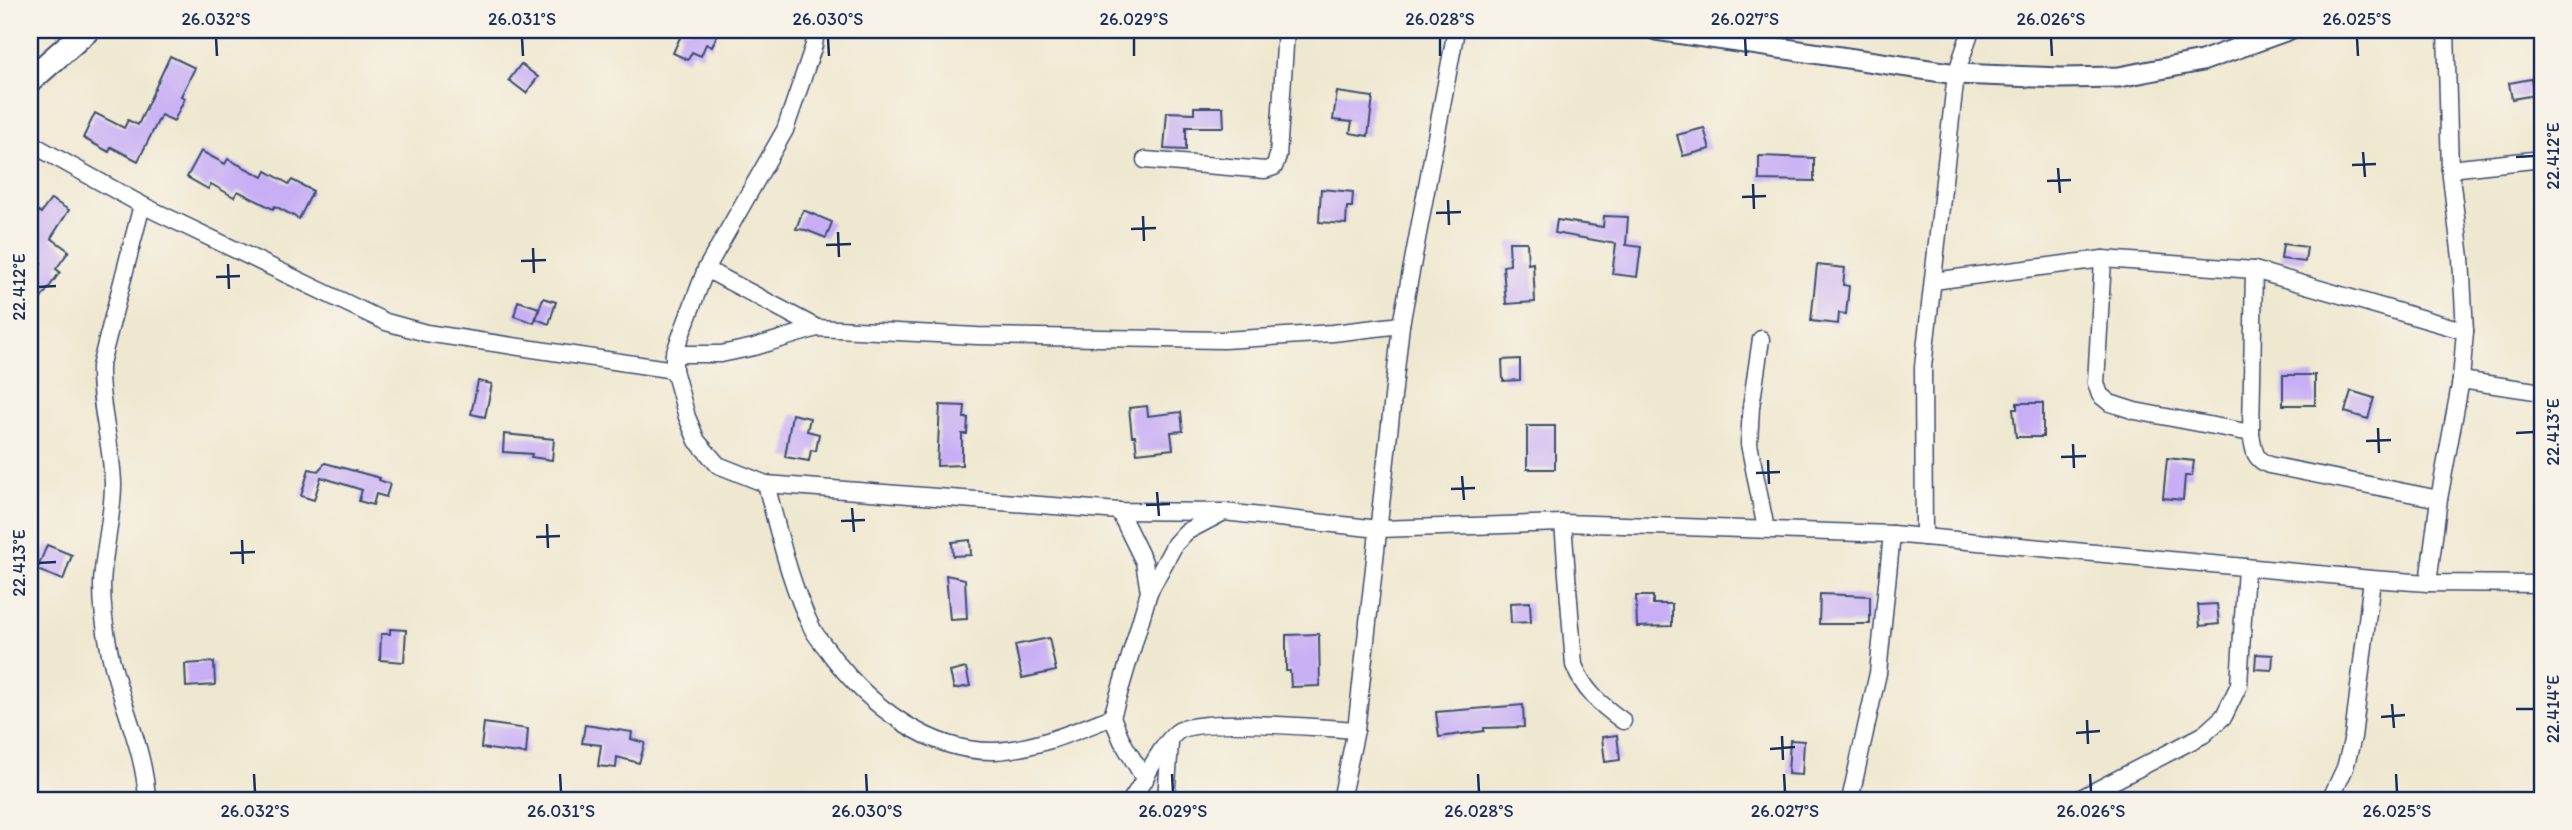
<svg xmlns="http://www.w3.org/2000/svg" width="2572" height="830" viewBox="0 0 2572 830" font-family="Itim,sans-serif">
<rect width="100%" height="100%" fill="#f7f3e8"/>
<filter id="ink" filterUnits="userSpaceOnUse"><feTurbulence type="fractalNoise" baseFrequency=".0143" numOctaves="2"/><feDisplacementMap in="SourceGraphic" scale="14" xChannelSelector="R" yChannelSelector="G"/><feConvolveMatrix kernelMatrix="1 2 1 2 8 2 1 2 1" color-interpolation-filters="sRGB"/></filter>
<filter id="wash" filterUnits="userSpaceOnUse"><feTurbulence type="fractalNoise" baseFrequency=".00686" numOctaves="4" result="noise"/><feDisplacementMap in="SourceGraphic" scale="28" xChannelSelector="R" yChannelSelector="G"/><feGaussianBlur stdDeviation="1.57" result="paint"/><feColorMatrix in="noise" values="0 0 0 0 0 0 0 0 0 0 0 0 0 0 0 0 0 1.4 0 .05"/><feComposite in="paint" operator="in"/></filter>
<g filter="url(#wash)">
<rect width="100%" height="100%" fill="#efe8d0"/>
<g id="blocks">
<g fill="#c7aef5">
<path d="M676,30H719L712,47L706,44L701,56L692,52L688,60L673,53L682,33Z"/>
<path d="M170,56L195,68L181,96L185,98L174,121L161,115L138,161L111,147L109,152L83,138L95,113L124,128L128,120L138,125Z"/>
<path d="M521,64L538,77L526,93L509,80Z"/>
<path d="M2531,79L2535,95L2512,99L2509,83Z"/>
<path d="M1337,92L1373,97L1368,136L1350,133L1352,122L1333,120Z"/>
<path d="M1194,107H1223L1224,127H1186V150L1164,149L1167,112L1194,113Z"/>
<path d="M1704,128L1710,149L1683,156L1677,135Z"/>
<path d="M201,151L225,164L228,159L263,177L266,171L289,184L292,180L313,191L299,219L275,206L273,209L238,191L234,197L211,184L208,189L187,177Z"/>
<path d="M1759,156L1814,158V181L1759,180Z"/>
<path d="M1321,189L1353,192L1352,207H1347L1346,224L1319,222Z"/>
<path d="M51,199L69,210L51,238L69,251L56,269L60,272L30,314V279L41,263L30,256V205L41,213Z"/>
<path d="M803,210L832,222L826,238L806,230L796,229Z"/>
<path d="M1604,216L1628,217L1626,245L1641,247L1637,277L1612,274L1616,244L1555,233L1557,220L1603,227Z"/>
<path d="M1509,242H1527L1528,264L1533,263L1535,302L1506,304L1503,266L1510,265Z"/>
<path d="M2283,244L2307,247L2305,262L2281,259Z"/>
<path d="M1817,265L1845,268L1843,285L1849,286L1846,314L1839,313L1838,324L1811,321Z"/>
<path d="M543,298L556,302L549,324L536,319Z"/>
<path d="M518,301L539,308L534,323L514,316Z"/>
<path d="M1520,359V380L1503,381L1502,360Z"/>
<rect x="2283" y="375" width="32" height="30"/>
<path d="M478,381L492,384L485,417L471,414Z"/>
<path d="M2351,391L2374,398L2368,419L2345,412Z"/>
<path d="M2017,403H2043V437H2016L2013,409H2017Z"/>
<path d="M940,405L965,406L964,418H968L967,434H962V465L937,466Z"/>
<path d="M1147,406L1148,416L1181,412L1183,431L1171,432L1173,449L1137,453L1135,436H1132L1129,408Z"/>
<path d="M792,414L810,418L807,431L819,434L816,451L811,450L809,461L785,457Z"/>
<rect x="1527" y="426" width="28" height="43"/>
<path d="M504,434L554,439L552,460L531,457L532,454L503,452Z"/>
<path d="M2167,458L2194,461L2192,476H2185L2183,500L2163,498Z"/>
<path d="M325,463L380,478L379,480L390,484L386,497L376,494L373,505L359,501L362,490L321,477L314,500L301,496L309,469L318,471Z"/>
<path d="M970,540L971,555L953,556L952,542Z"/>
<path d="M47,545L72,555L63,580L37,570Z"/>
<path d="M946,575L965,579L967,619L950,620Z"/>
<path d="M1820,594L1870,596V624H1819Z"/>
<path d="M1636,596H1653V604H1672V626L1637,627Z"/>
<path d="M1530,602L1531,622L1511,623L1510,603Z"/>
<path d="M2217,604L2219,624L2200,626L2198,605Z"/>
<path d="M390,629L406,630L404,662L380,660L381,634H390Z"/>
<path d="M1319,634L1320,686L1291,687L1290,671H1286V635Z"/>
<path d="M1049,638L1056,671L1022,678L1015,645Z"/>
<path d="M2256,654L2273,655L2272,670L2255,669Z"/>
<path d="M214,662L215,685L186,687L185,664Z"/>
<path d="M966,668L970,686L954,689L950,672Z"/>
<path d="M1523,705L1524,727L1484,728V731L1439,737L1436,712Z"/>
<path d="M484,723L528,729L526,754L481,748Z"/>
<path d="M585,725L632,732L631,739L645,743L639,763L617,757L616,768L598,766L601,745L582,743Z"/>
<path d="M1617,735L1620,760L1605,762L1602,737Z"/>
<path d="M1790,740L1804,741L1802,775L1788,774Z"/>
</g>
</g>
</g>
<g filter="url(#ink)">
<use href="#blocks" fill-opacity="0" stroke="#3b4b6f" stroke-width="2"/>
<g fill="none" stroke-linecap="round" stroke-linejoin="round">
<g stroke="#3b4b6f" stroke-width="19">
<g id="minor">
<path d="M816,30L814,45L785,130L706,269L674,354V370L687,417L697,441L718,465L766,484L1119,511L1224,512L1379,529L1563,523L1892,534L2372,579L2428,583L2542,584"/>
<path d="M30,143L142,205L386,322L426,333L674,370"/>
<path d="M1145,160L1265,170L1274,167L1278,156L1286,30"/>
<path d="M2450,169L2542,159"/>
<path d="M142,205L100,367C99,406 112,445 113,484C113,518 103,551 102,585C102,606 105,629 109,649C119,700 145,749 147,800"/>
<path d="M2103,259L2096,383L2100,395L2110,403L2135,411L2251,433"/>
<path d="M706,269L817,328"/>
<path d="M2254,270L2251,433C2254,449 2253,459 2269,465L2439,499"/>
<path d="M1933,281L2103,259L2254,270L2465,331"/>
<path d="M1761,339L1751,407L1749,444L1766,529"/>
<path d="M674,354H721L754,347L817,328L977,336L1224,340L1333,333L1401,325"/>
<path d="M2461,380L2542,392"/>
<path d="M766,484C779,533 790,585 813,630C818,639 826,647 832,656C869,705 930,753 995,751C1035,749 1076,731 1112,717"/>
<path d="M1119,511L1144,562L1149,592L1112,717L1122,741L1145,780"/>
<path d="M1563,523L1574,665C1584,691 1601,705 1623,721"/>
<path d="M1924,537L1923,367L1956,74L1971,30"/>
<path d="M2428,583L2439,499L2461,380L2465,331L2461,258L2450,169L2446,30"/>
<path d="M1149,592L1175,544L1186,532L1222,513"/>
<path d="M1131,800C1145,781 1159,747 1177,732C1198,716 1324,728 1356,730"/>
<path d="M1166,800L1170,742"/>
<path d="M1341,800L1356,730L1401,325L1456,30"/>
<path d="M1850,800L1878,673L1892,534"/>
<path d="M2077,800L2203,735L2224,716L2239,685L2246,567"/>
<path d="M2330,800L2345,768L2353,737L2372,579"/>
</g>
</g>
<g stroke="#3b4b6f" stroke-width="23">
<path id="tertiary" d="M1656,30L1956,74L2061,78L2119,77L2202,61L2288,30"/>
</g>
<g stroke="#3b4b6f" stroke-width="28">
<path id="primary" d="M30,80L87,30"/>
</g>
<use href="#minor" stroke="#fff" stroke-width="16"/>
<use href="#tertiary" stroke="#fff" stroke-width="19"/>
<use href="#primary" stroke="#fff" stroke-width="24"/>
</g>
</g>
<path fill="none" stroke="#1b2f5e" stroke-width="2.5" d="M216,38L217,56M522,38L523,56M828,38L829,56M1134,38V56M1440,38V56M1745,38L1746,56M2051,38L2052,56M2357,38L2358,56M2363,152L2365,177M2516,157L2534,156M2352,165L2376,164M2058,168L2060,193M2047,181L2071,180M1753,184L1754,209M1742,197L1766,196M1448,200L1449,225M1436,213L1461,212M1143,216L1144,241M1131,229L1156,228M838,232L839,257M826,245L851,244M533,248L534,273M521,261L546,260M228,264L229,289M216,277L240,276M38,287L56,286M2378,428L2379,453M2516,433L2534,432M2366,441L2391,440M2073,444L2074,468M2061,457L2086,456M1768,460L1769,484M1756,473L1780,472M1462,476L1464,500M1451,489L1475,488M1157,492L1159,516M1146,505L1170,504M852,508L854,532M841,521L865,520M547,524L548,548M536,537L560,536M242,540L243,564M230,553L255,552M38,563L56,562M2392,704L2394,728M2516,709H2534M2381,717L2405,715M2087,720L2088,744M2076,733L2100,731M1782,736L1783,760M1770,749L1795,747M254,774L255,792M560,774L561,792M866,774L867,792M1172,774L1173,792M1478,774L1479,792M1784,774L1785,792M2090,774L2091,792M2396,774L2397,792"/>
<rect width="2572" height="830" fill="none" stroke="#f7f3e8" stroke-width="77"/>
<rect x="38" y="38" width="2496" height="754" fill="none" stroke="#1b2f5e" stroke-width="2.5"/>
<g font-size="18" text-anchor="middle" fill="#1b2f5e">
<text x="216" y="25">26.032°S</text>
<text x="522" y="25">26.031°S</text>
<text x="828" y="25">26.030°S</text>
<text x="1134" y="25">26.029°S</text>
<text x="1440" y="25">26.028°S</text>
<text x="1745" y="25">26.027°S</text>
<text x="2051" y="25">26.026°S</text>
<text x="2357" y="25">26.025°S</text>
<text transform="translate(2553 156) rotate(-90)" y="6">22.412°E</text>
<text transform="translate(19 287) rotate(-90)" y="6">22.412°E</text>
<text transform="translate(2553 432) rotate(-90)" y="6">22.413°E</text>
<text transform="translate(19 563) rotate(-90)" y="6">22.413°E</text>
<text transform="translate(2553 709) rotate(-90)" y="6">22.414°E</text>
<text x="255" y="817">26.032°S</text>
<text x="561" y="817">26.031°S</text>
<text x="867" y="817">26.030°S</text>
<text x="1173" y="817">26.029°S</text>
<text x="1479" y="817">26.028°S</text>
<text x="1785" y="817">26.027°S</text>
<text x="2091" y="817">26.026°S</text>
<text x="2397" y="817">26.025°S</text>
</g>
</svg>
